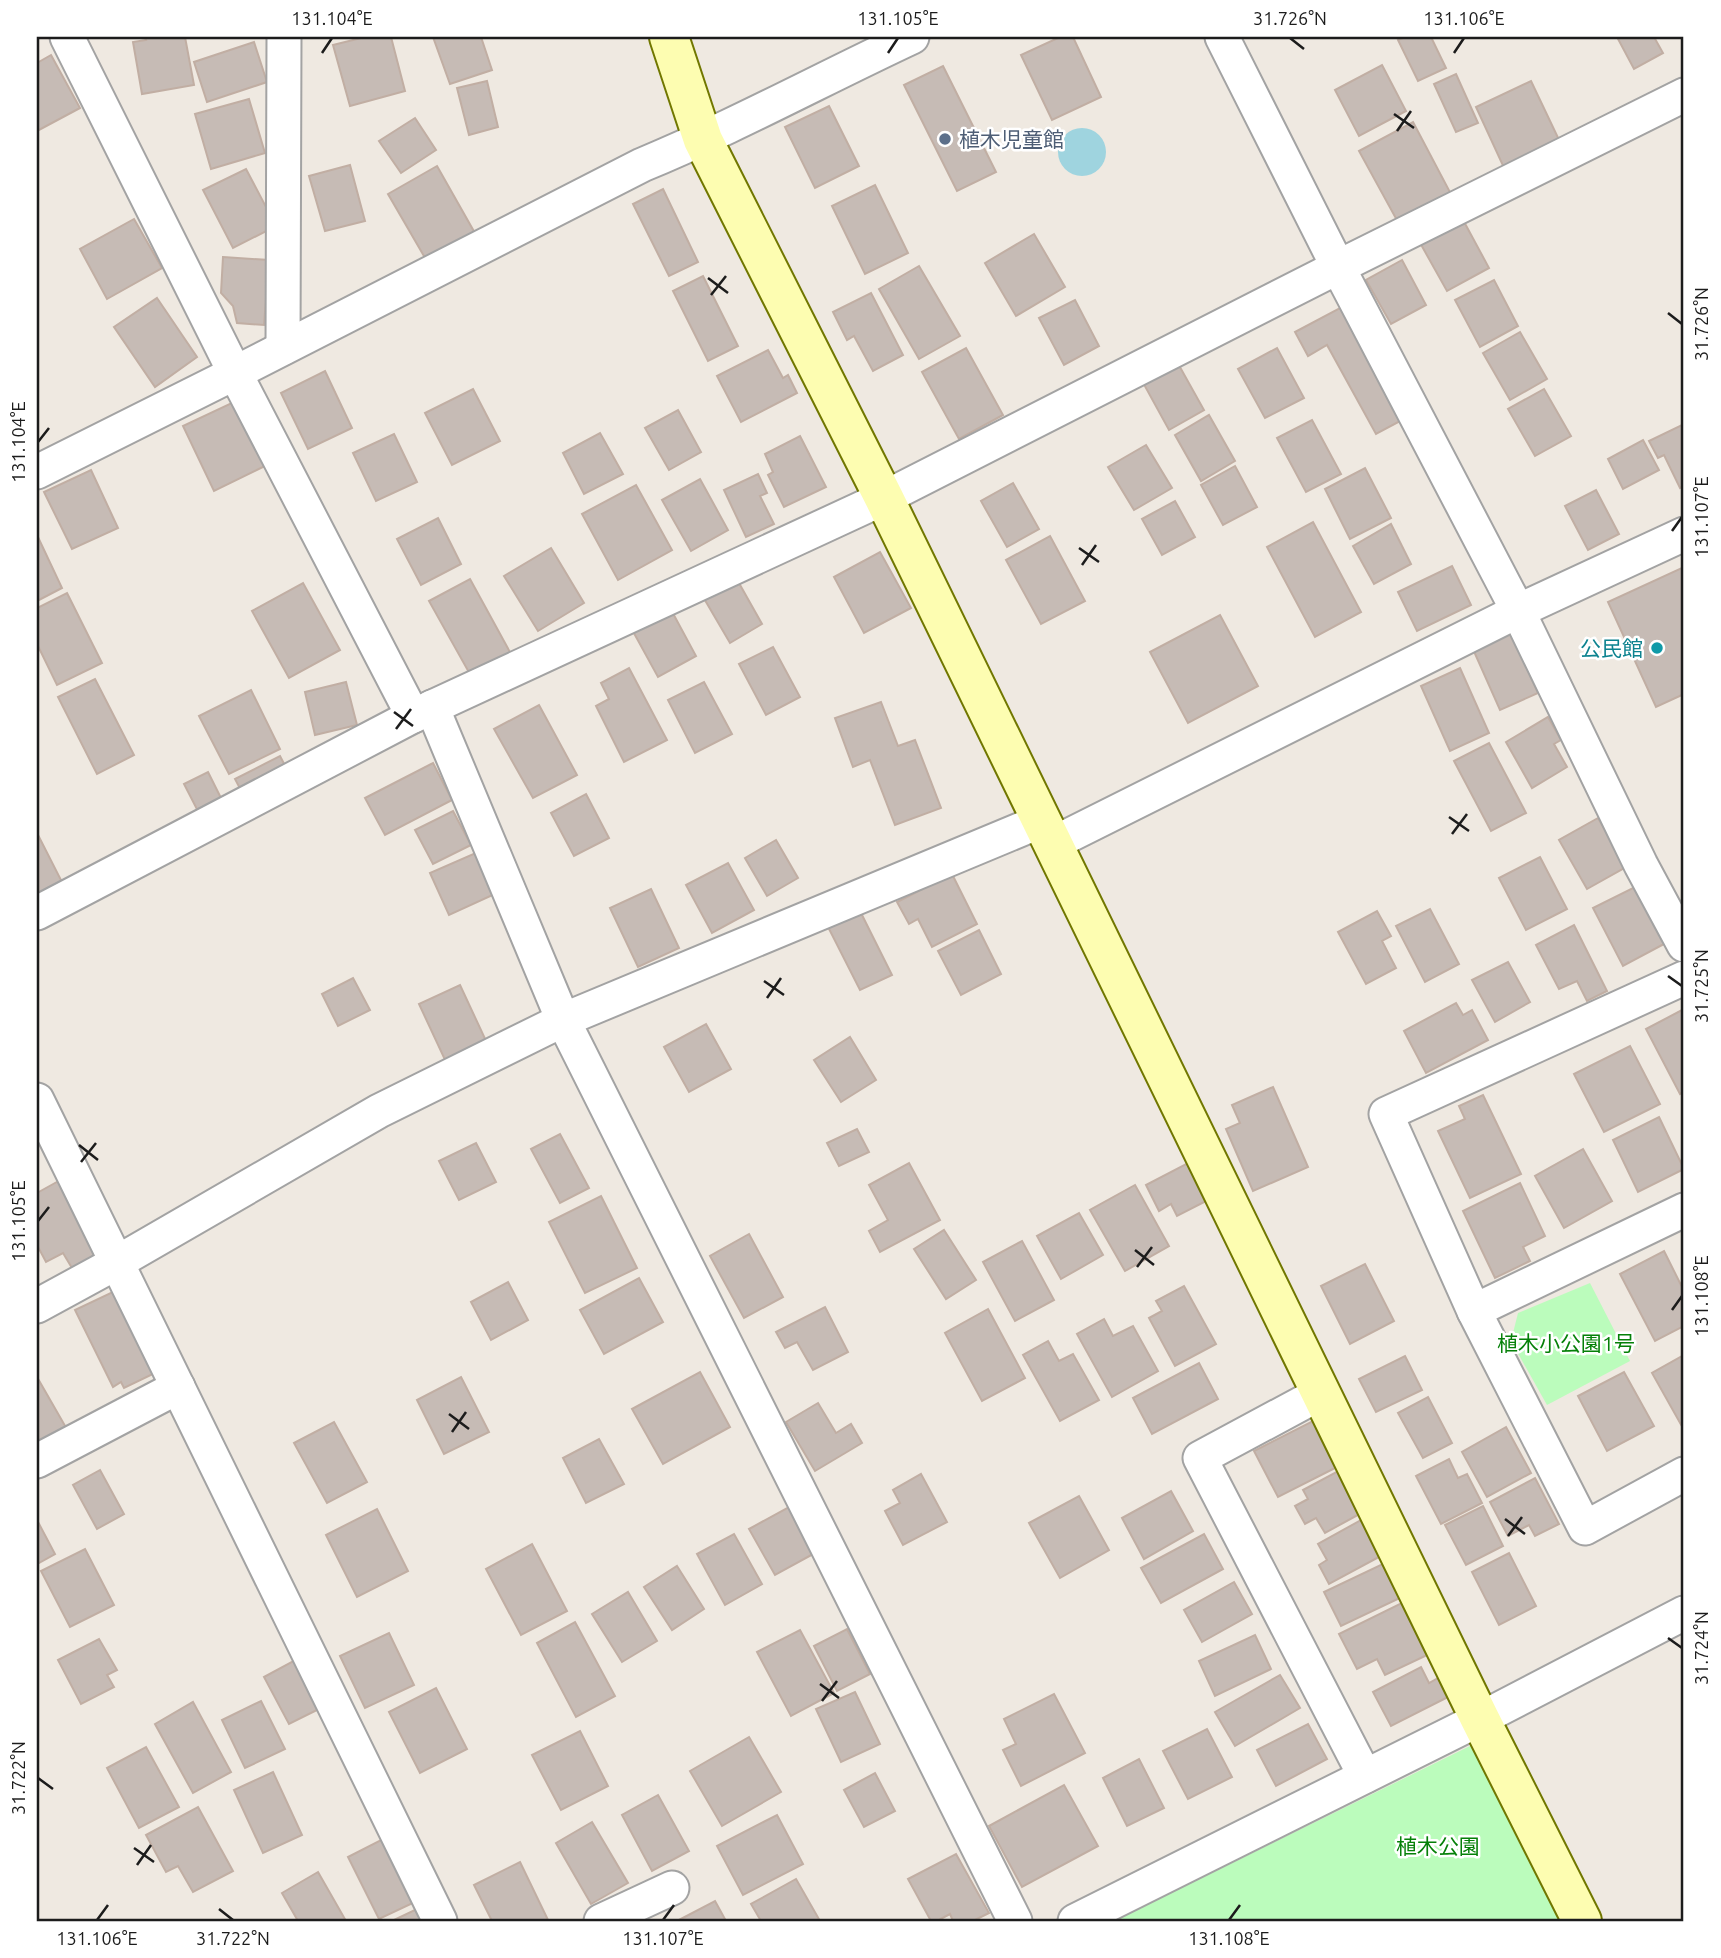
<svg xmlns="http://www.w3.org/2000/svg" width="1721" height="1958" viewBox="0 0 1721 1958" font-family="Ubuntu,'Noto Sans JP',sans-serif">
<rect width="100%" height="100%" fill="#efe9e1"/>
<g fill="#bbfcbc">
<path d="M1590,1283L1630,1361L1547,1405L1511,1341L1518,1313Z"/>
<path d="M1472,1745L1561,1921H1114Z"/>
</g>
<circle fill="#9fd4df" cx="1082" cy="152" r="24"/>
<g fill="#c6bbb5" stroke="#c1aea3" stroke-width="2">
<path d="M145,37H185L194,85L142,94L133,42L146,40Z"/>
<path d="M365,37H391L405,91L350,106L333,45Z"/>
<path d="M433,37H481L492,70L450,84Z"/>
<path d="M1060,37H1073L1101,97L1052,120L1021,55Z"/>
<path d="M1405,37H1431L1446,68L1418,81L1398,40Z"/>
<path d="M1617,37H1654L1663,53L1634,69Z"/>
<path d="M254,42L267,82L207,102L194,62Z"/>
<path d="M51,55L80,108L37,131V63Z"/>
<path d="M1382,65L1406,111L1359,136L1335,90Z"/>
<path d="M943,66L996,172L957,191L904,85Z"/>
<path d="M1456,74L1478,123L1456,132L1434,84Z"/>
<path d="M487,81L498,127L469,135L457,88Z"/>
<path d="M1531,81L1561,144L1505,170L1476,107Z"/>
<path d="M249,99L265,153L211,169L195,114Z"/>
<path d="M829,106L859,166L815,188L785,127Z"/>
<path d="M415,118L436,150L401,173L379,141Z"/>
<path d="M1413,122L1452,196L1399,224L1359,151Z"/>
<path d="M350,165L365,221L325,231L309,176Z"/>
<path d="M437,166L476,235L428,263L388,194Z"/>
<path d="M246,169L276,226L233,248L203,190Z"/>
<path d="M875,185L908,253L865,274L832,206Z"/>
<path d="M663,189L698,262L669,276L633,204Z"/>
<path d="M1462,218L1489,268L1447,291L1419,241Z"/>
<path d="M134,219L162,268L107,299L80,249Z"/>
<path d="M1034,234L1065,287L1016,316L985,263Z"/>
<path d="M223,257L269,260L264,325L237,323L233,306L221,293Z"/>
<path d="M1402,260L1426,305L1391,324L1366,280Z"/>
<path d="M919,266L960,336L919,359L879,289Z"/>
<path d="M703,276L738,346L708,361L673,291Z"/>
<path d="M1494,280L1518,326L1480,347L1455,300Z"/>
<path d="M871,293L903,355L873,371L854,336L847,340L833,312Z"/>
<path d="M157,298L197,357L155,387L114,327Z"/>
<path d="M1075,300L1099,346L1064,365L1039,318Z"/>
<path d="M1340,308L1402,420L1376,434L1327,345L1308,356L1295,332Z"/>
<path d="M1520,332L1547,379L1510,400L1483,353Z"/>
<path d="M966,348L1003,415L959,439L922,372Z"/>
<path d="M1277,348L1304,398L1265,418L1238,369Z"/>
<path d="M768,350L783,378L788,375L797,393L741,422L717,376Z"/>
<path d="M1176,360L1204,410L1169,430L1141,379Z"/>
<path d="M325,371L352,428L308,449L281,393Z"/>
<path d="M473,389L500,441L452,465L425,413Z"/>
<path d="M1544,389L1571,436L1535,456L1508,409Z"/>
<path d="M236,401L267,465L214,491L183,426Z"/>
<path d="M678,410L701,452L669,470L645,428Z"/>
<path d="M1209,415L1235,461L1201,481L1175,435Z"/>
<path d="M1312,420L1341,474L1306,492L1277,438Z"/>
<path d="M1684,424V485L1680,488L1664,455L1658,458L1649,441Z"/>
<path d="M600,433L623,474L584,494L563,453Z"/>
<path d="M394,434L417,482L376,501L353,453Z"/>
<path d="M800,436L826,487L784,507L768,475L773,472L765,454Z"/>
<path d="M1643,440L1659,470L1623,489L1608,459Z"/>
<path d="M1146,445L1172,488L1134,510L1108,467Z"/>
<path d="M1235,466L1257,507L1223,525L1201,485Z"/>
<path d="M1365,468L1391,518L1350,539L1325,489Z"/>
<path d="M91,470L118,528L72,549L44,492Z"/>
<path d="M758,474L767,493L760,496L774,524L746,537L724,490Z"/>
<path d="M700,479L728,530L691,551L662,500Z"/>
<path d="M1013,483L1039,529L1007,547L981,501Z"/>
<path d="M636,485L672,550L618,580L582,514Z"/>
<path d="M1596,490L1619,534L1588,550L1565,506Z"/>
<path d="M1175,501L1195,537L1162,555L1142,519Z"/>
<path d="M438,518L461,564L421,585L397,539Z"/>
<path d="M1313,522L1361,612L1315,637L1267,547Z"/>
<path d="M1391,524L1411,564L1374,584L1353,546Z"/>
<path d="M37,535L62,588L37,601Z"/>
<path d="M1050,536L1085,601L1041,624L1006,560Z"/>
<path d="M551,548L584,603L538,631L504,576Z"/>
<path d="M880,552L911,608L864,633L834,577Z"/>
<path d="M1452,566L1471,605L1417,631L1398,592Z"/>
<path d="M1684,567V694L1656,707L1608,602Z"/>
<path d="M735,576L762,624L730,643L702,595Z"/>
<path d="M470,579L511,654L471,676L429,601Z"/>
<path d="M303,583L340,650L289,678L252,611Z"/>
<path d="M67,593L102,663L57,685L37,644V608Z"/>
<path d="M669,606L696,656L658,677L630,626Z"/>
<path d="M1220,615L1258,686L1188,723L1150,652Z"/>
<path d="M1510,630L1538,693L1500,710L1472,647Z"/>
<path d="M773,647L800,697L766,715L739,664Z"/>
<path d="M629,668L667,740L624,762L596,706L609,699L601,683Z"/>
<path d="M1460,668L1489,733L1450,751L1421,686Z"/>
<path d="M95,679L134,755L97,774L58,697Z"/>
<path d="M346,682L357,725L315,735L305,692Z"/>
<path d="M704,682L732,734L695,753L668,700Z"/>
<path d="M251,690L280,749L229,774L199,716Z"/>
<path d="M881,702L898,746L915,740L941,808L895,825L870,760L853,767L835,718Z"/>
<path d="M539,705L577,775L533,798L494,729Z"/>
<path d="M1548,717L1561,740L1554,744L1567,767L1532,788L1506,742Z"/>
<path d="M1489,743L1526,813L1491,831L1454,761Z"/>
<path d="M280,756L291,777L246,800L235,779Z"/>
<path d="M433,763L452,800L385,835L365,798Z"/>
<path d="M208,772L227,810L203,821L184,784Z"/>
<path d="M586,794L609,838L574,856L551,813Z"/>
<path d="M453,811L471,845L433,864L415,830Z"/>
<path d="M1598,818L1626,867L1587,889L1559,840Z"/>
<path d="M37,833L62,882L37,896Z"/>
<path d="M776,840L798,878L767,896L745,858Z"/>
<path d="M478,852L497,893L449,915L430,873Z"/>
<path d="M1540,857L1567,909L1526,930L1499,878Z"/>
<path d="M728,863L754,910L712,933L686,885Z"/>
<path d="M952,874L977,924L932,947L918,919L909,924L897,902Z"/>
<path d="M1635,887L1664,944L1623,966L1593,908Z"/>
<path d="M651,889L679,948L638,967L610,908Z"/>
<path d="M858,907L892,975L860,990L826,923Z"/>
<path d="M1430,909L1459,964L1425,982L1396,926Z"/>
<path d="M1377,911L1391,936L1382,941L1396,968L1366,984L1338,932Z"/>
<path d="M1574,925L1607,991L1587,1001L1577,981L1559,989L1536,945Z"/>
<path d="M979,930L1001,974L961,995L938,951Z"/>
<path d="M1508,962L1530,1002L1495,1022L1472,980Z"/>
<path d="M353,978L370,1010L338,1026L322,994Z"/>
<path d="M460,985L487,1043L446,1062L419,1004Z"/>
<path d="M1456,1003L1463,1015L1472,1010L1488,1040L1426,1073L1404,1031Z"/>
<path d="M1684,1009V1091L1680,1094L1646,1029Z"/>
<path d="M706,1024L731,1069L689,1092L664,1047Z"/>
<path d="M850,1037L876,1080L841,1102L814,1060Z"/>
<path d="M1630,1046L1660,1104L1604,1132L1574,1074Z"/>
<path d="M1273,1087L1308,1167L1253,1191L1226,1129L1240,1123L1232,1105Z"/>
<path d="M1483,1095L1521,1174L1470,1198L1438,1131L1465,1119L1459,1106Z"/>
<path d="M1659,1117L1684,1169L1638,1192L1613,1140Z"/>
<path d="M857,1129L869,1152L839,1166L827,1143Z"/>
<path d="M560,1134L589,1188L560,1203L531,1149Z"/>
<path d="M476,1143L496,1182L459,1200L439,1161Z"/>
<path d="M1583,1149L1612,1201L1564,1228L1535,1176Z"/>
<path d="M1190,1162L1210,1199L1177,1216L1171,1204L1159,1211L1146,1185Z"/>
<path d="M909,1163L940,1220L880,1252L869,1231L888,1220L869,1185Z"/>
<path d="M64,1178L106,1256L75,1273L63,1253L46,1262L37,1245V1193Z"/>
<path d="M1520,1183L1545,1236L1523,1247L1530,1261L1495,1278L1463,1211Z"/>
<path d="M1135,1185L1169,1246L1125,1271L1090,1210Z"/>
<path d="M601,1196L637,1268L585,1293L549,1222Z"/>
<path d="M1079,1213L1103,1255L1061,1279L1037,1236Z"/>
<path d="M944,1230L976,1280L946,1299L914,1249Z"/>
<path d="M749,1234L783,1297L744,1318L710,1256Z"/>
<path d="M1022,1241L1054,1300L1015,1321L983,1262Z"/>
<path d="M1664,1251L1684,1291V1326L1655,1341L1620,1274Z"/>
<path d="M1365,1264L1394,1321L1350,1344L1321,1286Z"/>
<path d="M639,1278L663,1322L604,1354L580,1310Z"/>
<path d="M508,1282L528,1320L491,1340L471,1302Z"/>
<path d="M1184,1286L1216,1344L1175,1366L1149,1318L1162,1311L1156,1301Z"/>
<path d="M117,1290L157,1372L124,1388L121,1382L113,1387L75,1310Z"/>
<path d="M825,1307L848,1352L813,1370L797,1342L785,1348L776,1332Z"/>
<path d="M988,1309L1025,1378L982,1401L945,1333Z"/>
<path d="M1104,1319L1113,1336L1133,1326L1158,1371L1112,1397L1077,1334Z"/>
<path d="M1048,1341L1059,1361L1073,1354L1099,1400L1060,1421L1023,1355Z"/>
<path d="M1684,1355V1430L1652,1373Z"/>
<path d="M1405,1356L1422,1390L1376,1412L1359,1379Z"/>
<path d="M1199,1363L1218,1399L1152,1434L1133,1398Z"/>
<path d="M700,1372L730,1427L663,1464L632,1409Z"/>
<path d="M1624,1372L1654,1426L1607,1451L1578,1396Z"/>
<path d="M37,1377L72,1438L37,1445Z"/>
<path d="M461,1377L489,1432L444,1454L417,1400Z"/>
<path d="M1428,1397L1452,1443L1423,1458L1398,1413Z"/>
<path d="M818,1403L836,1433L851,1424L862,1443L815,1471L786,1422Z"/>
<path d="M1315,1420L1339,1466L1278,1497L1254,1451Z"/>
<path d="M334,1422L367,1482L327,1503L294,1443Z"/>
<path d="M1506,1427L1531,1473L1487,1497L1462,1452Z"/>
<path d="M599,1439L624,1484L586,1503L563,1458Z"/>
<path d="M1449,1459L1458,1478L1467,1474L1482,1503L1441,1524L1416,1476Z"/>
<path d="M1342,1469L1365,1511L1325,1533L1316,1518L1305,1524L1295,1506L1308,1499L1303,1490Z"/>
<path d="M100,1470L124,1514L97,1529L73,1485Z"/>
<path d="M921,1474L947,1522L903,1545L885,1511L900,1503L893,1490Z"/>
<path d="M1535,1478L1559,1524L1535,1536L1529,1525L1508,1536L1490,1502Z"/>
<path d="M1171,1491L1193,1531L1144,1559L1122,1518Z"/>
<path d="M1079,1496L1109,1550L1060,1578L1029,1523Z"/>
<path d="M1483,1506L1503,1546L1466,1565L1445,1525Z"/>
<path d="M789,1507L815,1553L775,1575L749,1529Z"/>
<path d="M377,1509L408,1571L357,1597L326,1535Z"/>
<path d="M1370,1515L1390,1551L1329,1584L1319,1565L1327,1560L1318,1544Z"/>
<path d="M37,1520L55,1554L37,1564Z"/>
<path d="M734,1534L762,1584L725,1605L697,1554Z"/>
<path d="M1204,1534L1223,1569L1161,1603L1141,1568Z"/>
<path d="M532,1544L567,1611L521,1635L486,1569Z"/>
<path d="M85,1549L114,1605L70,1627L41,1571Z"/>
<path d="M1509,1553L1536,1606L1499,1625L1472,1572Z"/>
<path d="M1387,1562L1404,1596L1341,1626L1324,1592Z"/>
<path d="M677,1566L704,1609L672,1630L644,1587Z"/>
<path d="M1234,1582L1252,1614L1202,1642L1184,1610Z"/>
<path d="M628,1592L657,1641L622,1662L592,1614Z"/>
<path d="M1416,1596L1442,1648L1385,1675L1377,1659L1357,1669L1339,1634Z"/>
<path d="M575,1622L615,1696L576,1717L537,1643Z"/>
<path d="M847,1629L870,1674L837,1691L814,1646Z"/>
<path d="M800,1630L834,1693L791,1716L757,1652Z"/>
<path d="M389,1633L414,1685L365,1708L340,1656Z"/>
<path d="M1255,1635L1271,1669L1215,1696L1199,1661Z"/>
<path d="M99,1639L117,1670L107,1675L114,1687L81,1704L58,1660Z"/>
<path d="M299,1658L325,1706L289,1724L264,1677Z"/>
<path d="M1421,1667L1429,1683L1438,1678L1448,1697L1391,1726L1373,1692Z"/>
<path d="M1280,1675L1300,1708L1235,1746L1215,1712Z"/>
<path d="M436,1688L467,1749L420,1773L389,1712Z"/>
<path d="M855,1692L880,1744L841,1762L816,1709Z"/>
<path d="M1054,1694L1085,1753L1021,1786L1003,1750L1016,1744L1004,1719Z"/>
<path d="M261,1701L285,1749L245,1768L222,1720Z"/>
<path d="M193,1702L231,1772L193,1793L155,1724Z"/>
<path d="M1308,1724L1327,1759L1276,1786L1257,1750Z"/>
<path d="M1207,1729L1232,1777L1188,1799L1163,1751Z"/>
<path d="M580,1731L608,1786L561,1810L532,1755Z"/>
<path d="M749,1737L781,1792L722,1826L690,1771Z"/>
<path d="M146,1747L179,1807L139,1828L107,1768Z"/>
<path d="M1139,1759L1164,1808L1127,1826L1103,1778Z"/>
<path d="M273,1772L302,1835L263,1853L234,1790Z"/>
<path d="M875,1773L895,1811L864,1827L844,1790Z"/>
<path d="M1064,1785L1098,1846L1022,1887L989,1826Z"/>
<path d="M658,1795L689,1851L652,1871L622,1815Z"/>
<path d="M198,1807L233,1871L193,1892L178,1866L166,1872L146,1835Z"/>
<path d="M777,1815L803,1864L743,1895L717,1846Z"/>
<path d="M592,1822L628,1883L591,1904L556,1843Z"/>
<path d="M385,1838L417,1901L379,1919L348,1857Z"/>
<path d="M956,1854L989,1913L973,1921H953L950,1914L937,1921H931L908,1879Z"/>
<path d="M520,1862L548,1920L545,1921H492L474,1885Z"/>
<path d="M318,1872L346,1921H298L282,1893Z"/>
<path d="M796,1879L820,1921H761L751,1904Z"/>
<path d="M715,1901L726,1921H677Z"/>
<path d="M421,1907L427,1921H392Z"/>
</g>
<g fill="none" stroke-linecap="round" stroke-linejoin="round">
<g stroke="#a3a3a3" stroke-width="37">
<g id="street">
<path d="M67,37L235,373L413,716"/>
<path d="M1222,37L1338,267L1518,611L1641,865L1684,945"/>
<path d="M283,348L284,37"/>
<path d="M37,472L235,373L642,165C734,127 822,79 912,37"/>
<path d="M432,707L563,1020L1015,1921"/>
<path d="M1052,844L1518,611L1684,534"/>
<path d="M37,913L413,716L884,498L1338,267L1684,95"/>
<path d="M1684,978L1386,1114L1474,1311L1684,1210"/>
<path d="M37,1100L440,1921"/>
<path d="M37,1306L116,1263L379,1111L563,1020L1041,821"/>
<path d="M1474,1311L1585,1528L1684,1474"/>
<path d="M1321,1393L1200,1458L1365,1776"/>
<path d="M37,1461L178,1387"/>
<path d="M601,1921L672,1888"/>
<path d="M1075,1921L1480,1719L1684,1613"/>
</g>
</g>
<g stroke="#717700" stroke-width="42">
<path id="secondary" d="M669,37L703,140L884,498L1480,1719L1582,1921"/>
</g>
<use href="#street" stroke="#fff" stroke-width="33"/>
<use href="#secondary" stroke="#fdfdb1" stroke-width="38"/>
</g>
<path fill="none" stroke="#1c1c1c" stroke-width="2.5" d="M1290,38L1304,49M322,53L332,38M888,53L898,38M1454,53L1464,38M1394,114L1414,128M1397,131L1411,111M708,278L728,293M711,295L726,276M1668,313L1682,324M38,442L49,428M1672,531L1682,517M1079,548L1099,562M1082,565L1096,545M394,712L413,726M396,729L411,709M1449,817L1469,831M1452,834L1467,814M1668,976L1682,986M764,981L784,995M767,998L781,978M79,1145L98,1160M81,1162L96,1143M38,1221L49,1207M1135,1250L1154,1265M1137,1267L1152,1247M1672,1310L1682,1296M449,1414L469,1429M452,1432L466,1412M1505,1519L1525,1534M1508,1536L1522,1517M1668,1638L1682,1648M820,1684L839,1698M822,1701L837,1681M38,1778L53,1789M134,1848L154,1862M137,1865L151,1845M219,1909L233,1920M97,1920L108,1905M663,1920L674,1905M1229,1920L1240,1905"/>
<circle fill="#5c6f8a" stroke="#fff" stroke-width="2.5" cx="945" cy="139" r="7"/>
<circle fill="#0f9aa8" stroke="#fff" stroke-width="2.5" cx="1657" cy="648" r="7"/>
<g text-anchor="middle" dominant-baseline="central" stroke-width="5" stroke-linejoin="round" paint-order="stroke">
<g font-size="21" fill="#4e5e75" stroke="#fff" text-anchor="start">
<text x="959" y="139">植木児童館</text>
</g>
<g font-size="21" fill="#0d838f" stroke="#fff" text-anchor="end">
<text x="1643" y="648">公民館</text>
</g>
<g font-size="21" fill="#058008" stroke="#fff">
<text x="1566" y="1343">植木小公園1号</text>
<text x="1438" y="1846">植木公園</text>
</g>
</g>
<rect width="1721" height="1958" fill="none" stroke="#ffffff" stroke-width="77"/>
<rect x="38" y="38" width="1644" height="1882" fill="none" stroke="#1c1c1c" stroke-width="2.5"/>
<g font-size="18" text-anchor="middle" fill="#1c1c1c">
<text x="332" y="25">131.104°E</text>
<text x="898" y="25">131.105°E</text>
<text x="1290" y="25">31.726°N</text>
<text x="1464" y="25">131.106°E</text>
<text transform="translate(1702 324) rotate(-90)" y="6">31.726°N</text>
<text transform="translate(19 442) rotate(-90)" y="6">131.104°E</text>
<text transform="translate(1702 517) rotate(-90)" y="6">131.107°E</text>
<text transform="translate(1702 986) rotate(-90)" y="6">31.725°N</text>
<text transform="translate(19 1221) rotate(-90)" y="6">131.105°E</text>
<text transform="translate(1702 1296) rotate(-90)" y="6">131.108°E</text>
<text transform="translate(1702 1648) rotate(-90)" y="6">31.724°N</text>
<text transform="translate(19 1778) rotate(-90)" y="6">31.722°N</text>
<text x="97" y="1945">131.106°E</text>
<text x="233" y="1945">31.722°N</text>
<text x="663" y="1945">131.107°E</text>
<text x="1229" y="1945">131.108°E</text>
</g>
</svg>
